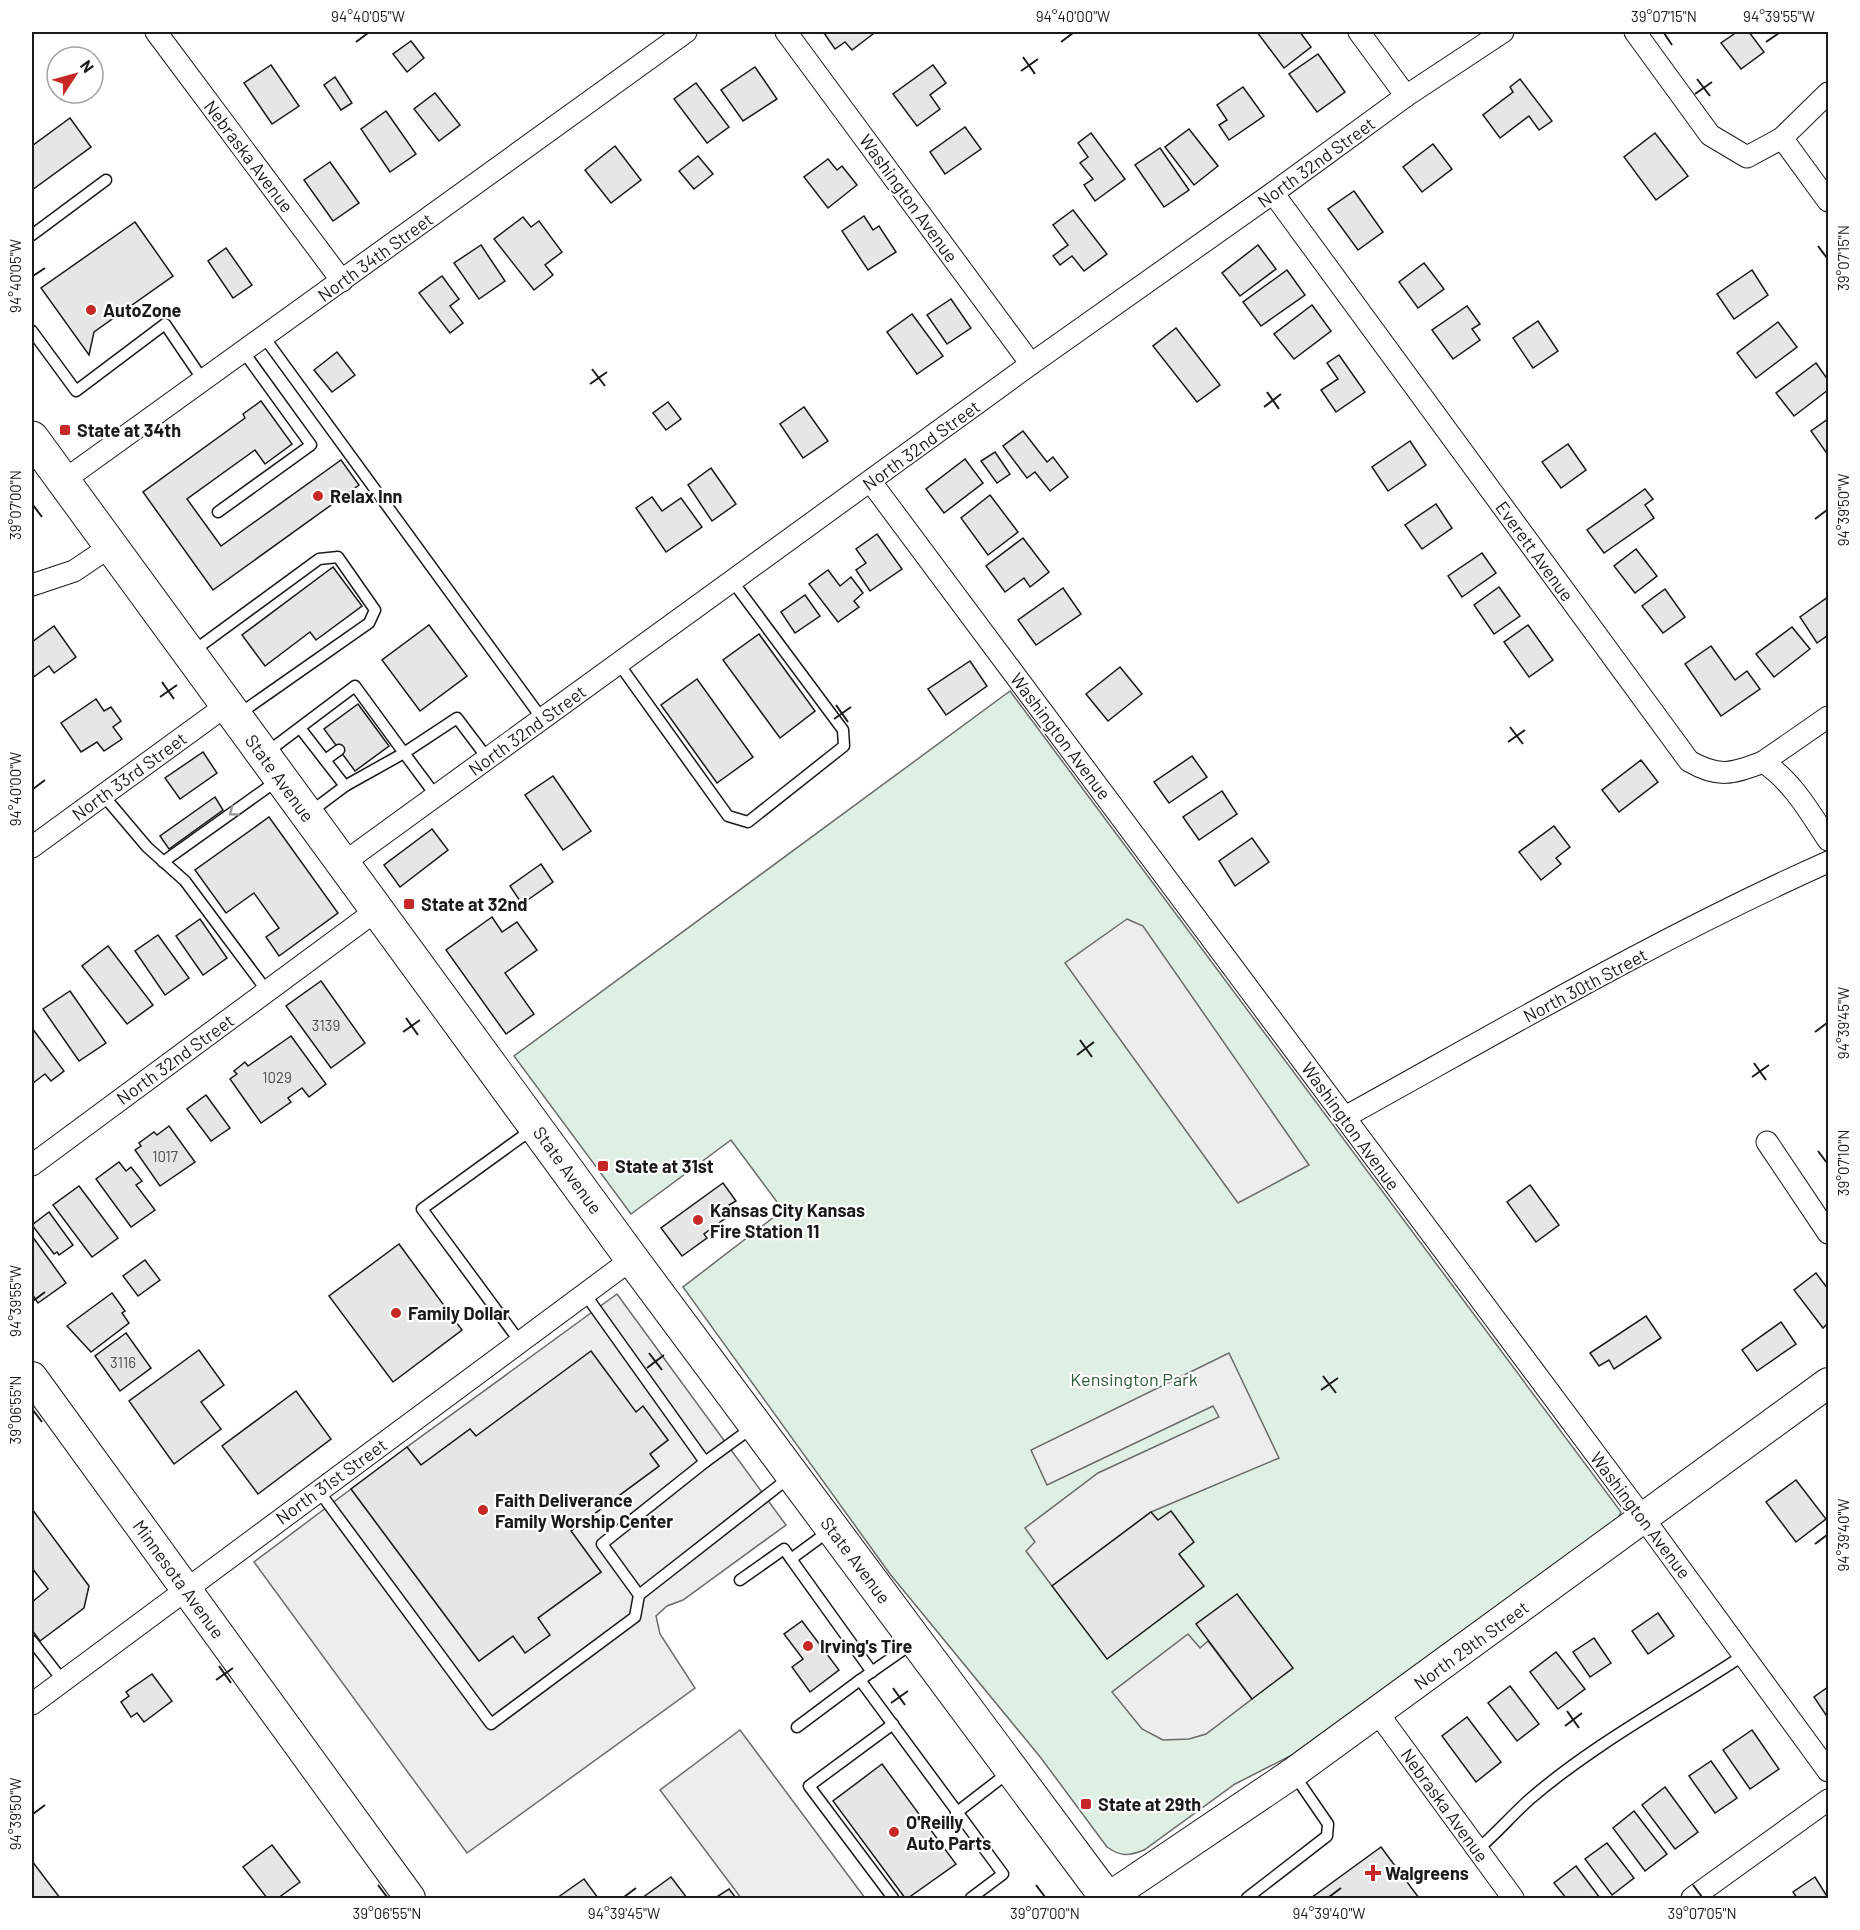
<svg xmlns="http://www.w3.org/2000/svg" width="1860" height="1930" viewBox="0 0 1860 1930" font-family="Barlow,sans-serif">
<rect width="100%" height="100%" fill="#fff"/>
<path fill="#e0efe3" stroke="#6a6a6a" stroke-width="1.5" d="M1010,691L1621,1512L1617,1521L1300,1751L1235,1784L1144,1850C1129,1856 1121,1857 1107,1847L1041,1758L890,1574L683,1287L783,1210L731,1140L631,1214L514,1056Z"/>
<g fill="#ededed" stroke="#6a6a6a" stroke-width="1.5">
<path d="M1127,919L1143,926L1309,1165L1238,1203L1065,963Z"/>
<path d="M617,1294L786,1525L683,1600L667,1606L656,1616L660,1634L695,1688L467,1853L254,1562L351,1489L479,1661L538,1618L601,1572L571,1531L659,1466L650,1454L668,1440L643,1407L636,1412L476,1436L470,1429L421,1465L407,1447Z"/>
<path d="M1229,1353L1279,1458L1151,1512L1052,1586L1026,1551L1035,1542L1025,1528L1098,1473L1219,1417L1213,1406L1047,1485L1031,1450Z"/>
<path d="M1188,1634L1200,1648L1208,1641L1252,1699L1206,1734L1189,1739L1163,1740L1142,1729L1112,1692Z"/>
<path d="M740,1730L865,1898H741L660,1790Z"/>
</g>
<g fill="#e6e6e6" stroke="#1a1a1a" stroke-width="1.5">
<path d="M826,32H871L873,34L852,50L845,42L835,49L824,33Z"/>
<path d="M1257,32H1300L1311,47L1284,68Z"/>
<path d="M1737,32H1749L1764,52L1741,69L1721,43Z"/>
<path d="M411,41L424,58L407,72L393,54Z"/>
<path d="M1318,54L1345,92L1317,112L1289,74Z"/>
<path d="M271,65L299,106L272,124L244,83Z"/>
<path d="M933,65L946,83L930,95L940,109L917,126L893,94Z"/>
<path d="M755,67L777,99L743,121L721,90Z"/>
<path d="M335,77L352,103L341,110L324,85Z"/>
<path d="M1520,79L1552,121L1539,130L1529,116L1500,138L1483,115L1513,92L1510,87Z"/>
<path d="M696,83L729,127L707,143L674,99Z"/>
<path d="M1243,87L1264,116L1229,140L1219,125L1227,120L1217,105Z"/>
<path d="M435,93L460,125L439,141L414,109Z"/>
<path d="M386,111L416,154L390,172L361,129Z"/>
<path d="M70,118L91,147L32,190V146Z"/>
<path d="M965,127L981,149L945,174L930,152Z"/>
<path d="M1189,129L1218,166L1194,185L1165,147Z"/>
<path d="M1091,133L1125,179L1095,201L1084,185L1093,179L1080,163L1088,157L1078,143Z"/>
<path d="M1655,133L1688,176L1656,200L1624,157Z"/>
<path d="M1433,144L1452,169L1422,192L1403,167Z"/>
<path d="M615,146L641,180L611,203L585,170Z"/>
<path d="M1160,148L1189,190L1164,207L1135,165Z"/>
<path d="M698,156L713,174L694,189L679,171Z"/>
<path d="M828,159L837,170L842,166L857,185L828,208L804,177Z"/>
<path d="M330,162L359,203L333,221L304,180Z"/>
<path d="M1354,191L1383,232L1358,250L1328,209Z"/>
<path d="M1073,210L1107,254L1084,271L1072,256L1060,265L1053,256L1068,245L1053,225Z"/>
<path d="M864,216L873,230L879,226L896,252L868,270L842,231Z"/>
<path d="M523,217L531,227L539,221L562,252L545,265L553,275L534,290L494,239Z"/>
<path d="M135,222L173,276L94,332L89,355L41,288Z"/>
<path d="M481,245L505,281L479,299L454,263Z"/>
<path d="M1258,245L1276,269L1240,296L1222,273Z"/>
<path d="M226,248L252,285L233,298L208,261Z"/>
<path d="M1424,263L1444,289L1418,308L1399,282Z"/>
<path d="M1287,270L1305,295L1261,326L1243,302Z"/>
<path d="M1752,270L1768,295L1734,319L1717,294Z"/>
<path d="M442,276L459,299L450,306L463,323L450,333L419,293Z"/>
<path d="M951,299L971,328L947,344L927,315Z"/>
<path d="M1312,305L1331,331L1294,359L1274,334Z"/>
<path d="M1467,306L1480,324L1472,329L1480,340L1453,359L1432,330Z"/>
<path d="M912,314L943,356L917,374L887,332Z"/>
<path d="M1538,321L1558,351L1533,368L1513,338Z"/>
<path d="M1778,322L1797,347L1756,378L1737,353Z"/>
<path d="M1176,328L1220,385L1197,402L1153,346Z"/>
<path d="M337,352L355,375L332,392L314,370Z"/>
<path d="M1339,355L1365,392L1336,412L1321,390L1338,379L1327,363Z"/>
<path d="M1816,363L1828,380V390L1794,416L1776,393Z"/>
<path d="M261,401L292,444L265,464L255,450L187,499L221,546L341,460L359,485L213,590L143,492L245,418L243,414Z"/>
<path d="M668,402L681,419L666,430L653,413Z"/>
<path d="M804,407L828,441L803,458L780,424Z"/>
<path d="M1828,419V455L1811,431Z"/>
<path d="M1023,431L1047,462L1053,457L1068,477L1050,491L1035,472L1027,478L1003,446Z"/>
<path d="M1410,441L1426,465L1388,491L1372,467Z"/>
<path d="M1568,444L1586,470L1561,488L1542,462Z"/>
<path d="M995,452L1010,474L997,483L981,461Z"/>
<path d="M965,459L983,483L944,513L926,489Z"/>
<path d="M711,468L736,504L712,521L688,485Z"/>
<path d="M1645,489L1653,499L1645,505L1654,518L1604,553L1587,530Z"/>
<path d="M990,495L1018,532L988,555L961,518Z"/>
<path d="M652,497L662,511L681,498L702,527L666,552L636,508Z"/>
<path d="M1436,504L1452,528L1422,549L1405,525Z"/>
<path d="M877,534L902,569L870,591L856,570L866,563L856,549Z"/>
<path d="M1023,538L1049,572L1030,587L1024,578L1005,592L986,566Z"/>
<path d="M1636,549L1657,576L1635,593L1614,566Z"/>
<path d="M1482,553L1496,573L1462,597L1448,576Z"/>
<path d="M333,567L362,606L316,640L310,632L265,666L242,635Z"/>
<path d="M828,570L840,586L851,577L863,593L854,601L859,607L838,622L809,584Z"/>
<path d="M1499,587L1520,616L1494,634L1474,605Z"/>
<path d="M1063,588L1081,614L1036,645L1018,620Z"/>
<path d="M1665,589L1685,617L1663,633L1642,606Z"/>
<path d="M805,595L820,616L795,633L781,612Z"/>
<path d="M1828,597V635L1817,643L1800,617Z"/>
<path d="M429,625L467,676L420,711L382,660Z"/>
<path d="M1528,625L1553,660L1529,677L1504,642Z"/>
<path d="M54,626L76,657L54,673L49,666L32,678V642Z"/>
<path d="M1792,627L1810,649L1774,677L1756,654Z"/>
<path d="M759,634L815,711L780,738L723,660Z"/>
<path d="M1711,646L1735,680L1747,671L1760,689L1721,716L1685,664Z"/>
<path d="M970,661L987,686L946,715L928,689Z"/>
<path d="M1120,667L1142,694L1108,721L1086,694Z"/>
<path d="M697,679L753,757L717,783L661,705Z"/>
<path d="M96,699L104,711L111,707L121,721L113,727L122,739L104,751L97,742L81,752L61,723Z"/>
<path d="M358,704L389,746L355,771L324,729Z"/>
<path d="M203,752L217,773L180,799L165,778Z"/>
<path d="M1192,756L1207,777L1169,803L1154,782Z"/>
<path d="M1641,760L1658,782L1619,812L1602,790Z"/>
<path d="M553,776L591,831L563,850L525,795Z"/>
<path d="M1222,791L1237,814L1199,840L1183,817Z"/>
<path d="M215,797L223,810L169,849L160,836Z"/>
<path d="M269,817L338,913L279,956L266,937L279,928L254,893L226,913L195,870Z"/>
<path d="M1554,826L1570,847L1556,858L1561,864L1541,880L1519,852Z"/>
<path d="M432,829L448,850L400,887L384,865Z"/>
<path d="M1252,838L1269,862L1235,886L1219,861Z"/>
<path d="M541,864L553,882L522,904L510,886Z"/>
<path d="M492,917L502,932L517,922L537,950L505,973L534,1014L506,1034L446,950Z"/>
<path d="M200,919L227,958L203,975L176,936Z"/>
<path d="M158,935L189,978L165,995L135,951Z"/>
<path d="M108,946L153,1005L127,1024L82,966Z"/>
<path d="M321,981L365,1043L331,1068L286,1006Z"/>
<path d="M70,991L106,1043L79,1061L43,1009Z"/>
<path d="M32,1028L64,1071L51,1081L45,1074L33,1083L32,1080Z"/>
<path d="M291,1036L326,1084L309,1097L302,1088L288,1098L291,1102L261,1123L230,1079L237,1074L234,1071L245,1062L248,1066Z"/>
<path d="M206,1095L230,1128L211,1141L187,1109Z"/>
<path d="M169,1126L195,1162L160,1186L135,1150L141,1146L139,1143L154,1132L157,1135Z"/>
<path d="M119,1162L126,1171L131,1167L142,1181L136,1185L155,1210L131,1227L96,1179Z"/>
<path d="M723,1183L736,1201L729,1205L734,1212L704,1234L707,1238L682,1256L661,1228Z"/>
<path d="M1530,1185L1559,1225L1536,1242L1507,1202Z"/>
<path d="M79,1186L118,1238L92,1257L53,1205Z"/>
<path d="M49,1212L73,1245L59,1255L57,1252L54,1254L32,1225Z"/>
<path d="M32,1236L66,1283L38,1303L32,1294Z"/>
<path d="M399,1244L462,1330L393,1382L329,1296Z"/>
<path d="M145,1260L160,1280L138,1296L123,1276Z"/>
<path d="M1816,1273L1828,1289V1323L1823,1328L1794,1290Z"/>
<path d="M112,1293L125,1311L122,1313L129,1323L91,1352L67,1326Z"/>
<path d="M1646,1316L1661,1338L1614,1369L1609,1360L1599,1366L1590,1353Z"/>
<path d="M1781,1322L1796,1344L1757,1371L1742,1350Z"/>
<path d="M126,1333L151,1368L120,1391L95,1356Z"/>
<path d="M199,1350L224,1385L201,1402L221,1429L174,1464L129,1401Z"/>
<path d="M591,1351L636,1412L643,1406L668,1440L650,1454L659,1466L571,1531L601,1572L538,1618L550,1635L525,1653L513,1636L479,1661L351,1489L407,1447L421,1465L470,1429L476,1436Z"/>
<path d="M296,1391L331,1439L258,1494L222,1446Z"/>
<path d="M1796,1480L1826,1519L1796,1542L1766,1502Z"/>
<path d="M32,1509L89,1586L84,1608L40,1641L32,1630V1602L48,1589L32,1568Z"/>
<path d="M1171,1511L1194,1542L1179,1554L1204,1586L1107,1659L1052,1586L1151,1512L1158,1520Z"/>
<path d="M1237,1594L1293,1668L1252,1699L1196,1624Z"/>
<path d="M1658,1613L1674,1636L1648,1654L1632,1631Z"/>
<path d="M802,1621L839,1670L810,1692L792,1667L803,1659L784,1634Z"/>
<path d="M1594,1638L1611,1663L1590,1677L1573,1652Z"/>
<path d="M1556,1652L1585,1689L1558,1709L1530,1672Z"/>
<path d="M152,1674L172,1701L144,1722L137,1713L131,1717L121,1702L129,1696L126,1692Z"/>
<path d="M1510,1686L1539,1724L1517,1741L1488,1703Z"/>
<path d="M1828,1687V1718L1814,1697Z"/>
<path d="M1467,1717L1501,1762L1476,1782L1442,1736Z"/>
<path d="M1752,1730L1779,1769L1750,1789L1723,1750Z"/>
<path d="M1711,1761L1737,1798L1715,1813L1689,1776Z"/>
<path d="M882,1764L956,1864L908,1898H905L833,1801Z"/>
<path d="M1665,1787L1698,1832L1675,1849L1642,1805Z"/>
<path d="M1634,1811L1667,1854L1645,1871L1613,1828Z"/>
<path d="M1607,1843L1634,1878L1612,1895L1585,1859Z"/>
<path d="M272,1845L300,1882L278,1898H267L243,1867Z"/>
<path d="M1381,1847L1419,1898H1311Z"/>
<path d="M32,1861L60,1898H32Z"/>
<path d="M1576,1866L1600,1898H1566L1554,1883Z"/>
<path d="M671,1877L687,1898H642Z"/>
<path d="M1815,1877L1828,1898H1797L1793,1892Z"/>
<path d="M584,1879L598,1898H557Z"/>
<path d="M729,1889L736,1898H715Z"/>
</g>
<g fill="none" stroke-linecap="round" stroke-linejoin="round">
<g stroke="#1a1a1a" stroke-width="13">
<g id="lane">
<path d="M32,235L106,180"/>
<path d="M32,331L76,391L165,324L203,380"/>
<path d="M264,337L543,720"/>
<path d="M218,512L311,445L243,351"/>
<path d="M192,652L319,559L338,557L375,610L369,623L239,714"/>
<path d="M619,664L728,816L748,822L844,746L843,730L733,582"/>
<path d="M300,728L345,786L404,753L436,796"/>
<path d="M266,753L355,686L404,753L457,718L488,759"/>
<path d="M325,760L339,750"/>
<path d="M103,795L147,847L185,881L267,991"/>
<path d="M309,813L345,786"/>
<path d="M163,862L278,780"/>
<path d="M585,1294L705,1462L753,1427"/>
<path d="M520,1342L422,1209L534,1128"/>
<path d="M318,1490L491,1724L635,1617L639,1595L790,1477"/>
<path d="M829,1531L791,1559L872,1672"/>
<path d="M740,1580L784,1549L791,1559"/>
<path d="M639,1595L602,1544L705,1462"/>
<path d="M32,1641L63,1681"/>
<path d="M913,1643L860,1680L1003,1874L971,1898"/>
<path d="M893,1724L809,1786L893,1898"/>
<path d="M797,1727L860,1680"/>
<path d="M956,1813L1009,1772"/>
<path d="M1477,1850C1496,1834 1512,1815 1530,1799C1595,1743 1673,1702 1744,1655"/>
<path d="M1247,1898L1327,1836L1328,1824L1295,1776"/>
</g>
</g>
<g stroke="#1a1a1a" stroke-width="23">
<g id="street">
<path d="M156,32L342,281"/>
<path d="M786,32L1031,364"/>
<path d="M1359,32L1406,96"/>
<path d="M1635,32L1710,135L1747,157L1782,138L1828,93"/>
<path d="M1782,138L1828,201"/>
<path d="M1273,193L1689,761C1718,778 1733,774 1763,762C1792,781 1809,811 1828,840"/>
<path d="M63,481L686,32"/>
<path d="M871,482L1644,1519L1828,1771"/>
<path d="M32,585L74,571L111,546"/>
<path d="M1763,762L1828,717"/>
<path d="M32,847L227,705"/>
<path d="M342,864L1031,364L1273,193L1406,96L1503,32"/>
<path d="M1345,1117C1504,1029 1662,936 1828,862"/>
<path d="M1767,1142L1828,1233"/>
<path d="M32,1165L377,910"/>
<path d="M32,1704L632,1259"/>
<path d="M1377,1712L1513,1898"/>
<path d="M1692,1898L1828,1800"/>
</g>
</g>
<g stroke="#1a1a1a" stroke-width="32">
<g id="secondary">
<path d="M32,1377L410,1898"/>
<path d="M1108,1898L1293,1773L1828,1383"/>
</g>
</g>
<g stroke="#1a1a1a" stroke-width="35">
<path id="primary" d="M32,438L632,1259L1107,1898"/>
</g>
<use href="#lane" stroke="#fff" stroke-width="10"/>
<use href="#street" stroke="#fff" stroke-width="21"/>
<use href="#secondary" stroke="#fff" stroke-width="30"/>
<use href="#primary" stroke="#fff" stroke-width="33"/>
</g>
<defs><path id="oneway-chevron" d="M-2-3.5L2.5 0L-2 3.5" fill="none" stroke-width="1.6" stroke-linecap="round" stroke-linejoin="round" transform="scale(1.5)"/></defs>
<use stroke="#989898" href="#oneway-chevron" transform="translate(233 812) rotate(144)"/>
<path fill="none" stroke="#1a1a1a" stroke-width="2" d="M1664,33L1672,45M356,42L368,33M1061,42L1073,33M1766,42L1779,33M1023,57L1035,74M1021,71L1038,59M1697,79L1710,96M1695,94L1712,82M1818,246L1827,258M33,276L45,268M592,369L605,386M590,384L607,372M1267,392L1279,409M1264,407L1281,394M33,505L42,517M1815,519L1827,510M162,682L174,699M160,697L177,685M836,705L848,722M834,719L851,707M1510,727L1523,744M1508,742L1525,730M33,789L45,780M406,1018L418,1035M403,1032L420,1020M1815,1032L1827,1023M1080,1040L1092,1057M1077,1055L1094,1042M1754,1063L1766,1080M1752,1077L1769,1065M1818,1151L1827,1163M33,1301L45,1292M649,1353L662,1370M647,1368L664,1355M1323,1376L1336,1393M1321,1390L1338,1378M33,1410L42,1422M1815,1544L1827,1535M219,1666L231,1683M216,1680L233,1668M893,1688L905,1705M891,1703L908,1691M1567,1711L1579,1728M1565,1726L1582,1713M33,1814L45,1805M378,1885L387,1897M1036,1885L1045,1897M1693,1885L1702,1897M624,1897L636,1888M1329,1897L1341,1888"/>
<g fill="#c62828" stroke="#fff" stroke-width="2">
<circle cx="91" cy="310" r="6"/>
<rect x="59" y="424" width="12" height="12" rx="3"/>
<circle cx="318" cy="496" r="6"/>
<rect x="403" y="898" width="12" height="12" rx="3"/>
<rect x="597" y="1160" width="12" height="12" rx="3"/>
<circle cx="698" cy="1220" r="6"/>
<circle cx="396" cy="1313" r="6"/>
<circle cx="483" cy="1510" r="6"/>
<circle cx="808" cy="1646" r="6"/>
<rect x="1080" y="1798" width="12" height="12" rx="3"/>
<circle cx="894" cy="1832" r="6"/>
<path d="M1370 1864h6v6h6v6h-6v6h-6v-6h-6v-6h6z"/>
</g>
<g text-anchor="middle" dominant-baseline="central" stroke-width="4.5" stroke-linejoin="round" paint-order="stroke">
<g font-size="15" fill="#4d4d4d">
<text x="326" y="1025">3139</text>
<text x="277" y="1077">1029</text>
<text x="165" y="1156">1017</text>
<text x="123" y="1362">3116</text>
</g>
<g font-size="18" fill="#1a1a1a" stroke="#fff">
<text transform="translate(249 156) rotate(53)">Nebraska Avenue</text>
<text transform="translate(1316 162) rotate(-36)">North 32nd Street</text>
<text transform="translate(909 198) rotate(54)">Washington Avenue</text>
<text transform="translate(375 257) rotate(-36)">North 34th Street</text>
<text transform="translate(921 445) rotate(-36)">North 32nd Street</text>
<text transform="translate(1535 551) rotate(54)">Everett Avenue</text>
<text transform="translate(527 730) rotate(-36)">North 32nd Street</text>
<text transform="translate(1061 736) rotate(53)">Washington Avenue</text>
<text transform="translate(129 776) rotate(-36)">North 33rd Street</text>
<text transform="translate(280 778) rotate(54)">State Avenue</text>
<text transform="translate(1585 985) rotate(-28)">North 30th Street</text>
<text transform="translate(175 1059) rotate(-36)">North 32nd Street</text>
<text transform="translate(1351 1126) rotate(54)">Washington Avenue</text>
<text transform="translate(568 1170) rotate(54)">State Avenue</text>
<text transform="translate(331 1481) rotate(-36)">North 31st Street</text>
<text transform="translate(1641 1515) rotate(53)">Washington Avenue</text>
<text transform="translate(856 1560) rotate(53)">State Avenue</text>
<text transform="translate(179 1579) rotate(54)">Minnesota Avenue</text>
<text transform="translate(1471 1645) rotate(-36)">North 29th Street</text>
<text transform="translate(1445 1805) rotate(54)">Nebraska Avenue</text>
</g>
<g font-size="18" font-weight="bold" fill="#1a1a1a" stroke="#fff" text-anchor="start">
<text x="103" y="310">AutoZone</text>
<text x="77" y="430">State at 34th</text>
<text x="330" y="496">Relax Inn</text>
<text x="421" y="904">State at 32nd</text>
<text x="615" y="1166">State at 31st</text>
<text x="710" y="1210">Kansas City Kansas<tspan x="710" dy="21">Fire Station 11</tspan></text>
<text x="408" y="1313">Family Dollar</text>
<text x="495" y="1500">Faith Deliverance<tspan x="495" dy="21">Family Worship Center</tspan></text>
<text x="820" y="1646">Irving's Tire</text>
<text x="1098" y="1804">State at 29th</text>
<text x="906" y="1822">O'Reilly<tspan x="906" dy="21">Auto Parts</tspan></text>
<text x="1385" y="1873">Walgreens</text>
</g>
<g font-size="18" fill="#2b5a34" stroke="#fff">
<text x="1134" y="1379">Kensington Park</text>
</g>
</g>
<rect width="1860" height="1930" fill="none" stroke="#ffffff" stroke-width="66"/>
<g transform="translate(75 75) rotate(54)"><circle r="28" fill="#ffffff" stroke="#a3a3a3" stroke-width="1.5"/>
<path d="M0-4.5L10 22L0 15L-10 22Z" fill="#c62828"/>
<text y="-9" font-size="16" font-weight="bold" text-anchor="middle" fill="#1a1a1a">N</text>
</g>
<rect x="33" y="33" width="1794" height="1864" fill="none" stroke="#1a1a1a" stroke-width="2"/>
<g font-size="15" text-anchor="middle" fill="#1a1a1a">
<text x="368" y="22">94°40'05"W</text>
<text x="1073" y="22">94°40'00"W</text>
<text x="1664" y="22">39°07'15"N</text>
<text x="1779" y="22">94°39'55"W</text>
<text transform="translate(1844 258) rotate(-90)" y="5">39°07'15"N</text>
<text transform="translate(16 276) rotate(-90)" y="5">94°40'05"W</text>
<text transform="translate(16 505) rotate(-90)" y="5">39°07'00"N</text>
<text transform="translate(1844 510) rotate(-90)" y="5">94°39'50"W</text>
<text transform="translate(16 789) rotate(-90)" y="5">94°40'00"W</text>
<text transform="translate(1844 1023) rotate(-90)" y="5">94°39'45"W</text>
<text transform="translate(1844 1163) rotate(-90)" y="5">39°07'10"N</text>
<text transform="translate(16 1301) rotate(-90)" y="5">94°39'55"W</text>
<text transform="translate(16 1410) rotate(-90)" y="5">39°06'55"N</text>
<text transform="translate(1844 1535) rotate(-90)" y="5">94°39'40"W</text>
<text transform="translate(16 1814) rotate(-90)" y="5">94°39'50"W</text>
<text x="387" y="1919">39°06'55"N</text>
<text x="624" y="1919">94°39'45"W</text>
<text x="1045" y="1919">39°07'00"N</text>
<text x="1329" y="1919">94°39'40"W</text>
<text x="1702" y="1919">39°07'05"N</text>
</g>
</svg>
